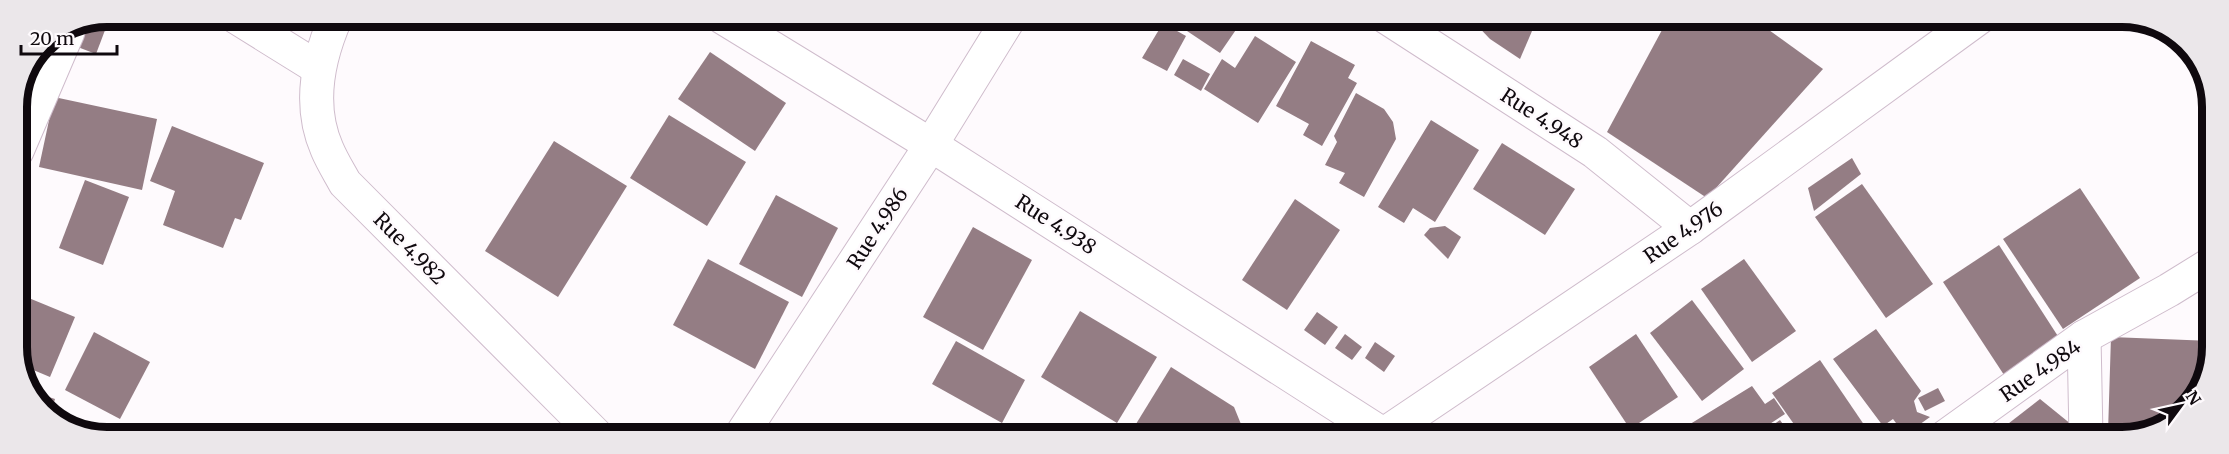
<svg xmlns="http://www.w3.org/2000/svg" width="2229" height="454" viewBox="0 0 2229 454" font-family="Merriweather,serif">
<rect width="100%" height="100%" fill="#fefafd"/>
<g fill="#947d84">
<path d="M107,17H110L96,54L75,46L82,27Z"/>
<path d="M1166,17H1236L1242,21L1220,53Z"/>
<path d="M1469,17H1538L1520,59L1490,39Z"/>
<path d="M1669,17H1751L1823,69L1707,198L1607,132Z"/>
<path d="M1163,23L1186,36L1167,71L1142,58Z"/>
<path d="M1255,36L1296,62L1258,123L1204,89L1222,59L1235,68Z"/>
<path d="M1311,41L1355,65L1348,78L1357,83L1322,146L1303,135L1309,124L1276,106Z"/>
<path d="M710,52L786,103L755,151L678,99Z"/>
<path d="M1183,59L1210,74L1201,91L1174,75Z"/>
<path d="M1356,93L1384,109L1393,122L1396,139L1364,197L1339,183L1345,173L1325,165L1337,142L1334,136Z"/>
<path d="M54,97L157,119L142,190L39,167Z"/>
<path d="M669,115L746,162L707,226L630,178Z"/>
<path d="M1431,120L1479,150L1435,222L1413,208L1404,223L1378,207Z"/>
<path d="M172,126L264,163L241,220L235,218L223,248L163,225L175,191L150,181Z"/>
<path d="M554,141L627,186L558,297L485,251Z"/>
<path d="M1502,143L1575,189L1545,235L1473,189Z"/>
<path d="M1852,158L1861,174L1814,211L1808,188Z"/>
<path d="M85,180L129,197L103,265L59,248Z"/>
<path d="M1862,184L1933,284L1886,318L1815,217Z"/>
<path d="M2080,188L2140,278L2063,329L2003,239Z"/>
<path d="M776,195L838,228L802,297L739,264Z"/>
<path d="M1295,199L1340,230L1287,310L1242,280Z"/>
<path d="M1445,226L1461,237L1448,259L1424,235L1430,228Z"/>
<path d="M973,227L1032,260L983,350L923,317Z"/>
<path d="M1999,245L2063,344L2008,381L1943,282Z"/>
<path d="M708,259L789,302L755,369L673,325Z"/>
<path d="M1744,259L1796,331L1752,362L1701,289Z"/>
<path d="M19,294L75,317L50,377L19,364Z"/>
<path d="M1692,300L1744,369L1702,401L1650,333Z"/>
<path d="M1080,311L1157,357L1117,423L1041,377Z"/>
<path d="M1317,312L1338,327L1325,345L1304,330Z"/>
<path d="M1876,329L1921,391L1914,401L1917,412L1930,417L1905,435L1893,419L1883,426L1833,359Z"/>
<path d="M94,332L150,362L120,419L65,390Z"/>
<path d="M1345,334L1362,347L1352,360L1335,348Z"/>
<path d="M1636,334L1678,397L1630,429L1589,367Z"/>
<path d="M2111,337L2212,341V359L2182,415L2138,433L2108,432Z"/>
<path d="M956,341L1025,380L1002,423L932,384Z"/>
<path d="M1375,342L1395,356L1384,372L1365,358Z"/>
<path d="M1820,360L1871,435L1868,437H1803L1772,393Z"/>
<path d="M1171,367L1234,407L1245,434L1241,437H1128Z"/>
<path d="M1752,386L1765,404L1774,398L1785,414L1750,437H1669Z"/>
<path d="M1938,388L1945,401L1925,411L1918,398Z"/>
<path d="M33,392L55,399L50,416L47,415Z"/>
<path d="M2040,399L2077,429V437H1991Z"/>
<path d="M57,416L83,429L82,431L56,419Z"/>
<path d="M1780,420L1792,437H1756Z"/>
<path d="M120,423L144,437H112Z"/>
<path d="M1885,429L1890,437H1873Z"/>
</g>
<g fill="none" stroke-linecap="round" stroke-linejoin="round">
<g stroke="#cfbccc" stroke-width="35">
<g id="minor">
<path d="M236,17L318,68"/>
<path d="M336,17C318,58 308,106 327,149C332,161 339,172 345,183L598,437"/>
<path d="M722,17L931,145L1387,437"/>
<path d="M1386,17L1595,152L1690,228"/>
<path d="M17,151L68,32"/>
<path d="M2084,337L2169,290L2211,264"/>
<path d="M740,437L931,145L1010,17"/>
<path d="M1380,437L1690,228L1980,17"/>
<path d="M1945,437L2084,337L2086,437"/>
</g>
</g>
<use href="#minor" stroke="#fff" stroke-width="33"/>
</g>
<g text-anchor="middle" dominant-baseline="central" stroke-width="5" stroke-linejoin="round" paint-order="stroke">
<g font-size="20" fill="#0f090e" stroke="#fefafd">
<text transform="translate(1542 118) rotate(33)">Rue 4.948</text>
<text transform="translate(1056 224) rotate(33)">Rue 4.938</text>
<text transform="translate(877 228) rotate(-57)">Rue 4.986</text>
<text transform="translate(1683 232) rotate(-35)">Rue 4.976</text>
<text transform="translate(410 248) rotate(45)">Rue 4.982</text>
<text transform="translate(2040 370) rotate(-35)">Rue 4.984</text>
</g>
</g>
<path d="M0 0H2229V454H0ZM107 27H2122A80 80 0 0 1 2202 107V347A80 80 0 0 1 2122 427H107A80 80 0 0 1 27 347V107A80 80 0 0 1 107 27Z" fill="#ebe7ea" fill-rule="evenodd"/>
<path fill="none" stroke="#0f090e" stroke-width="8" d="M107 27H2122A80 80 0 0 1 2202 107V347A80 80 0 0 1 2122 427H107A80 80 0 0 1 27 347V107A80 80 0 0 1 107 27Z"/>
<g transform="translate(2181 406) rotate(57)" stroke="#fefafd" stroke-width="4.5" paint-order="stroke">
<path d="M0-4.5L10 22L0 15L-10 22Z" fill="#0f090e"/>
<text y="-9" font-size="16" font-weight="bold" text-anchor="middle" fill="#0f090e">N</text>
</g>
<path d="M21 45v9h96v-9" fill="none" stroke="#0f090e" stroke-width="3"/>
<text x="30" y="45" font-size="18" fill="#0f090e" stroke="#fefafd" stroke-width="4.5" paint-order="stroke">20 m</text>
</svg>
